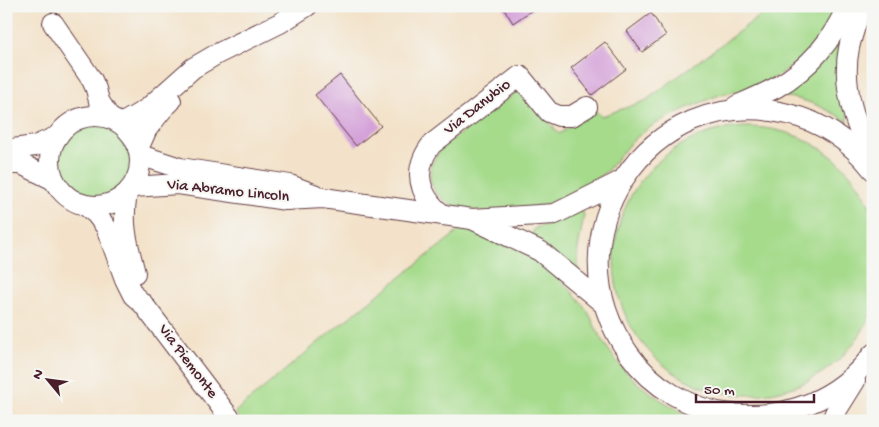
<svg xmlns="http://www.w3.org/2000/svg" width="879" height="427" viewBox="0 0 879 427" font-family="'Gochi Hand',sans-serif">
<rect width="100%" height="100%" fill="#f6f6f2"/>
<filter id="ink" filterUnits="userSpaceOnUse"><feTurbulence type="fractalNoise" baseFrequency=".02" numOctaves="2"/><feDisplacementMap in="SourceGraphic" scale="10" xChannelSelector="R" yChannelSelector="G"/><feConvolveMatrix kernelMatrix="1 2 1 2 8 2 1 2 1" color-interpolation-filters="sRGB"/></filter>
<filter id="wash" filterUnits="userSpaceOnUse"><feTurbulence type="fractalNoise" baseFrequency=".0096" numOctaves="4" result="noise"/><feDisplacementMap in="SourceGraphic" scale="20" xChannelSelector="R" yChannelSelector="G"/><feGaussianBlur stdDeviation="1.12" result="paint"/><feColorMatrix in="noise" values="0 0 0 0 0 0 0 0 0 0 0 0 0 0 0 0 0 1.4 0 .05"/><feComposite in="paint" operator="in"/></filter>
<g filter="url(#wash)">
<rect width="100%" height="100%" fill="#f3e2c9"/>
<g fill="#a6db8c" stroke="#787d5c">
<path d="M773,6H838L831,22L806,56L773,79L750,90L722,94L685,109L666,118L647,129L631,142L607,171L588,184L567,195L545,205L492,214L451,205L435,193L430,178L431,165L441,148L520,89L559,134L594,110L602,116L645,101Z"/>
<path d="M845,29L848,122C826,108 805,98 779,96Z"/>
<circle cx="96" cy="161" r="37"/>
<circle cx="748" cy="261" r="134"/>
<path d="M582,210L584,215L578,249V273L531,236L535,228L554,222Z"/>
<path d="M464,227C507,235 564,275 588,312C592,318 594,326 598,332C605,346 614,358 624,370C645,392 672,408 700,421H241L235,412L332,331Z"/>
</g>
<g id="blocks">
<g fill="#d4a1d9">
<path d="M502,6H538L513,23Z"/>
<path d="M651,13L666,35L642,52L627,31Z"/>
<path d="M605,42L626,69L592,95L571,68Z"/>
<path d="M340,75L381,126L356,146L315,95Z"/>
</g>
</g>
</g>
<g filter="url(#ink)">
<use href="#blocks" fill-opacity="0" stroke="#633c43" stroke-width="1"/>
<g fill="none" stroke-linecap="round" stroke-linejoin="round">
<g stroke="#633c43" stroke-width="22">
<g id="minor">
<path d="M862,6C857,20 852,34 849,48C841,87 856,126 872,161"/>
<path d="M53,23L92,80L96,89L99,101L110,118"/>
<path d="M736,106C750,100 764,94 777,87C809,68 833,40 847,6"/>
<circle cx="95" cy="161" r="45"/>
<path d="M121,124L147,109L193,68L217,54L280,23L307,6"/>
<path d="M138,149L147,129L162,110L171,101"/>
<path d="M6,150L35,146L58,136"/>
<path d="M140,155L180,168L290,185L316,195"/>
<path d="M6,164H21L54,180"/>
<path d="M873,170C851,142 822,122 788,114C648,80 545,238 629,354C652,387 691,410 731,414C787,420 839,399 873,354"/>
<path d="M133,187L178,184L286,200L323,198L472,219L555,214L621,181"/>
<path d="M127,194C121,224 128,245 135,273"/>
<path d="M86,206L96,214L106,227L125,279L133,295L143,304L232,421"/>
<path d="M443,215C424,201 414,179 424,157C426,152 429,148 432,144L520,76L549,112L559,116H572L587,107"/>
<path d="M474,220L540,251L604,304"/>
<path d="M832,421L835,413L855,381"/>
</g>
</g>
<use href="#minor" stroke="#fff" stroke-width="20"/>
</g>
</g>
<g text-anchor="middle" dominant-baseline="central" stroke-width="4" stroke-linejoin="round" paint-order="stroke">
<g font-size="16" fill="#4a1f2b" stroke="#f6f6f2">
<text transform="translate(478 108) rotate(-38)">Via Danubio</text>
<text transform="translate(228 192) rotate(6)">Via Abramo Lincoln</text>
<text transform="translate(187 362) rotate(53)">Via Piemonte</text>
</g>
</g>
<rect width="879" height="427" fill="none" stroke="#f6f6f2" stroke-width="25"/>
<g transform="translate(48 380) rotate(299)" stroke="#f6f6f2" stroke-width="4" paint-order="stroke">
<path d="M0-4L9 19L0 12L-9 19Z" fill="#4a1f2b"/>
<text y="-8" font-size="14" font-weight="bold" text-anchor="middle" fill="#4a1f2b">N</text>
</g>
<path d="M696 394v8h118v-8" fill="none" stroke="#4a1f2b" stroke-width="2.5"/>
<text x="704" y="394" font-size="15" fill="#4a1f2b" stroke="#f6f6f2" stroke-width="4" paint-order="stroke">50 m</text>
</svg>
